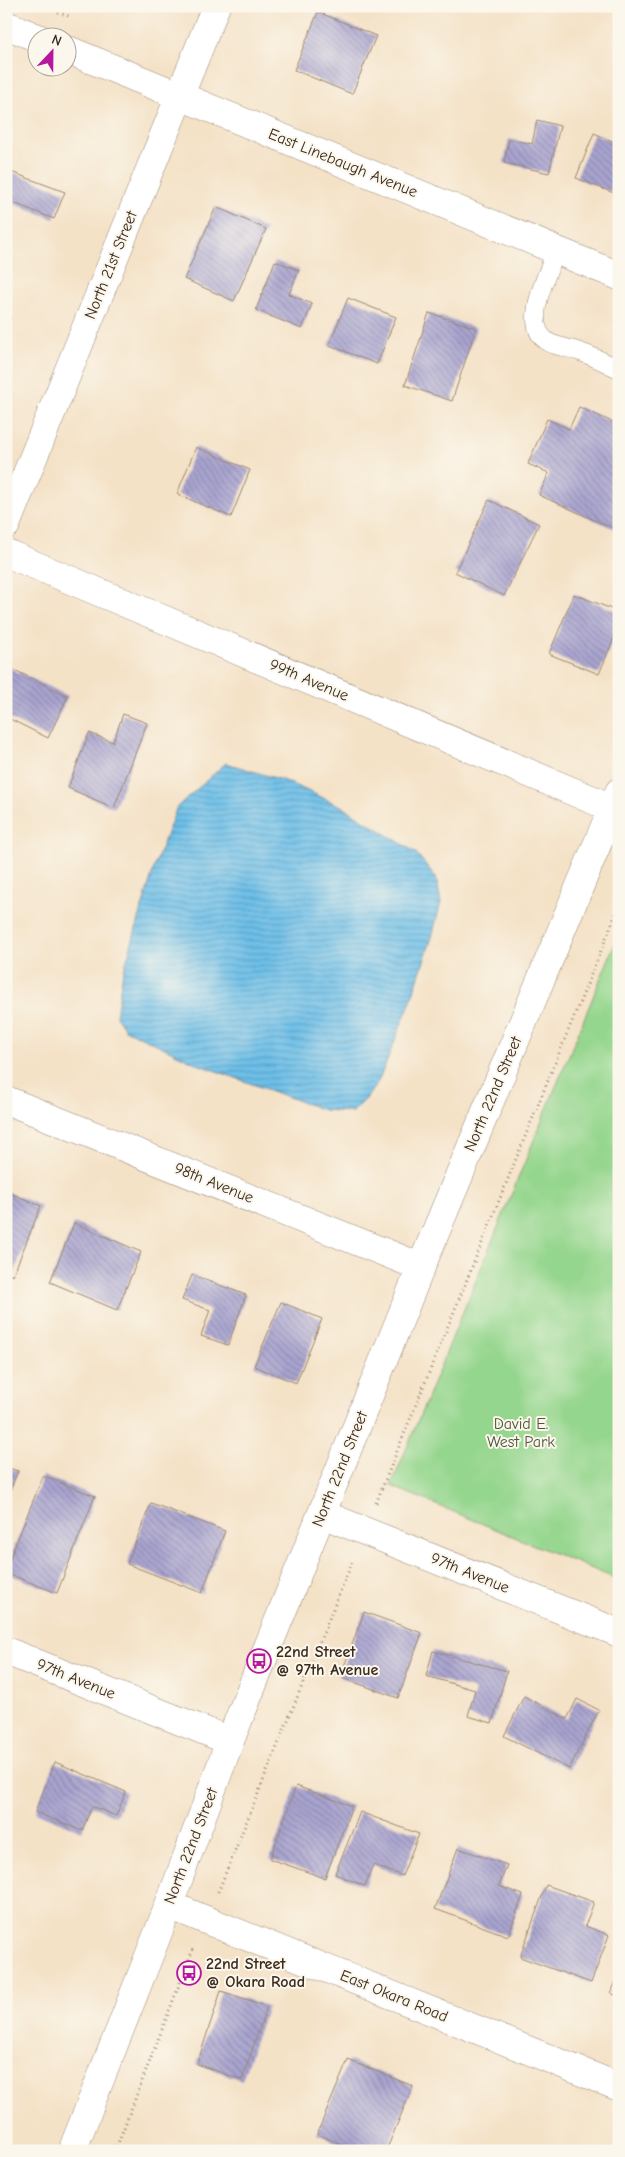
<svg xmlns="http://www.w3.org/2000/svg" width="625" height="2157" viewBox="0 0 625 2157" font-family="'Comic Neue',sans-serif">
<defs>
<pattern id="water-rules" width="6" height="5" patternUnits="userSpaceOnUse" patternTransform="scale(1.25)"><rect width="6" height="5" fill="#6dbfe9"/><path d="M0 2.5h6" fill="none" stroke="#5b9bbc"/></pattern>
<pattern id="building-back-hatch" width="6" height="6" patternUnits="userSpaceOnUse" patternTransform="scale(1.25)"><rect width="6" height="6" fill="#a9a4d0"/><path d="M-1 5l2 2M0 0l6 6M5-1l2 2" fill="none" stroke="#8b86a8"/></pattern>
</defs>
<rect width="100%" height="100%" fill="#fbf7ec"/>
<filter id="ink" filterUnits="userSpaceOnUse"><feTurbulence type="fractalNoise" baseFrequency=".02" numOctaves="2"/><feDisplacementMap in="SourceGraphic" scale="10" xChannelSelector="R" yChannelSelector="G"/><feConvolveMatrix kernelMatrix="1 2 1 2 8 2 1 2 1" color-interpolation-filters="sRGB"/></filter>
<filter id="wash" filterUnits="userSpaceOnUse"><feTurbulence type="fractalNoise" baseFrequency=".0096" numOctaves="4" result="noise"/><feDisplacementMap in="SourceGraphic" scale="20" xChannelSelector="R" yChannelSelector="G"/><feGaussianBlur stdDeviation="1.12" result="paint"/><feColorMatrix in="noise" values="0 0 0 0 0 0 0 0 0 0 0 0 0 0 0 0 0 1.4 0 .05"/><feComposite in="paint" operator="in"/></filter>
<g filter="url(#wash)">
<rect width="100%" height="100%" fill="#f4e2c7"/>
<path fill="#94d68d" stroke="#688056" d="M619,934V1580L391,1486Z"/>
<path fill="url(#water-rules)" stroke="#547484" d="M226,763L285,781L341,806L415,852L436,877L441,902L432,937L410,1003L379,1080L366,1099L352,1112L324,1110L200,1065L125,1029L116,1016L122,977L154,867L177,807Z"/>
<g id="blocks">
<g fill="url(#building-back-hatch)">
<path d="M318,12L376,36L352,94L294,70Z"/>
<path d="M537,120L560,126L549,173L504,163L509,139L532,144Z"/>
<path d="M594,133L619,144V195L576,178Z"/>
<path d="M11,172L65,192L54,219L6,200V185Z"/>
<path d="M216,207L266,229L234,301L184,279Z"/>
<path d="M275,261L299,270L289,294L312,304L302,329L256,310Z"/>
<path d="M348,298L396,317L377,364L329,345Z"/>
<path d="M429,313L476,328L452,401L405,385Z"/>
<path d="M6,317L11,319L6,328Z"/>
<path d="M579,407L619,425V531L539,495L549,473L528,464L547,419L569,429Z"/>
<path d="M196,447L250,470L231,517L177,494Z"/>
<path d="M489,500L539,524L504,596L455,572Z"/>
<path d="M574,594L619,612V626L599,674L549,654Z"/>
<path d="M8,667L68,696L48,738L6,717V671Z"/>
<path d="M123,714L147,723L114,808L68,788L89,733L113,742Z"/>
<path d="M6,1191L41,1206L13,1275L6,1272Z"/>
<path d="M74,1223L141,1252L117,1310L50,1282Z"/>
<path d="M192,1275L246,1295L228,1345L201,1336L210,1310L182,1300Z"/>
<path d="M281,1302L322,1319L296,1383L254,1366Z"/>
<path d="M6,1467L18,1471L6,1500Z"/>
<path d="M43,1476L95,1496L57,1593L6,1573V1568Z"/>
<path d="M151,1503L225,1531L202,1593L127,1564Z"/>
<path d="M364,1612L422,1633L398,1698L340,1677Z"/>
<path d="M433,1651L507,1671L492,1723L468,1716L475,1690L426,1676Z"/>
<path d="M524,1696L567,1719L577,1699L599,1710L569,1769L504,1736Z"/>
<path d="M55,1762L126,1792L116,1816L92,1806L82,1831L35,1812Z"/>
<path d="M296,1786L352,1806L325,1878L270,1859Z"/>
<path d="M360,1812L419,1834L402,1876L373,1865L365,1886L335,1874Z"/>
<path d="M458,1848L507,1865L499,1886L523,1895L508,1936L435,1909Z"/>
<path d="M546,1885L594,1902L585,1926L609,1935L591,1983L520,1957Z"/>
<path d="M619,1974V1997L611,1993Z"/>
<path d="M221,1991L267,2006L242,2080L197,2064Z"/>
<path d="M348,2060L413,2086L386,2151H357L317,2134Z"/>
</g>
</g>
</g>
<g filter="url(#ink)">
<use href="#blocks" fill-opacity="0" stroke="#988672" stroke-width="1"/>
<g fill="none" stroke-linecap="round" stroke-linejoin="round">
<g stroke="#988672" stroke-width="19">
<path id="service" d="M556,251C548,273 519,328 550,343C559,347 570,348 580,352C593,356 606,363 619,369"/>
</g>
<g stroke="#988672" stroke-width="29">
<g id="minor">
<path d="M6,525L216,6"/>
<path d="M6,553L612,808"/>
<path d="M6,1100L421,1267"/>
<path d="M322,1514L619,1633"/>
<path d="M6,1651L230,1741"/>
<path d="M169,1905L619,2087"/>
</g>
</g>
<g stroke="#988672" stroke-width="29">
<g id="tertiary">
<path d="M6,25L38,38"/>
<path d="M68,50L619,276"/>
<path d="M72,2151L169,1905L230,1741L421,1267L619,792"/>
</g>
</g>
<g stroke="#988672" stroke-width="3" stroke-dasharray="1 4" stroke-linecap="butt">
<path d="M58,12L71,17"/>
<path d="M376,1503L619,906"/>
<path d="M218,1892L353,1560"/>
<path d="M115,2151L193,1949"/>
</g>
<use href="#service" stroke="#fff" stroke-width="18"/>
<use href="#minor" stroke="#fff" stroke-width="28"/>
<use href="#tertiary" stroke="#fff" stroke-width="28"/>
</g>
</g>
<defs>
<g id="bus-ring" transform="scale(1.25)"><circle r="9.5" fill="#fbf7ec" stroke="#b5179e" stroke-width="1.5"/><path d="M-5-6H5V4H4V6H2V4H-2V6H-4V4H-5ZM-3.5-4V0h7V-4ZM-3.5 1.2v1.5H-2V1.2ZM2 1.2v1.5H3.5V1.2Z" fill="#b5179e"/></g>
</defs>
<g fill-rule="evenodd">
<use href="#bus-ring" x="259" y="1661"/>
<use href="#bus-ring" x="189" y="1973"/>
</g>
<g text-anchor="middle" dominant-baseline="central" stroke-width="4" stroke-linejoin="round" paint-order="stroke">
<g font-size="16" fill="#3b2a1e" stroke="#fbf7ec">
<text transform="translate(343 163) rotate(22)">East Linebaugh Avenue</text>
<text transform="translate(111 265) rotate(-68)">North 21st Street</text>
<text transform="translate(309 680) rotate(23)">99th Avenue</text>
<text transform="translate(493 1094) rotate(-67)">North 22nd Street</text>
<text transform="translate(214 1183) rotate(22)">98th Avenue</text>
<text transform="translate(340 1469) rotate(-68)">North 22nd Street</text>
<text transform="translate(470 1573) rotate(22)">97th Avenue</text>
<text transform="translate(76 1679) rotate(22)">97th Avenue</text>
<text transform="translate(191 1846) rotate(-69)">North 22nd Street</text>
<text transform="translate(394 1996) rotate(22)">East Okara Road</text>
</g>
<g font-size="16" fill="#51553a" stroke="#fbf7ec">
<text x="521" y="1424">David E.<tspan x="521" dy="18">West Park</tspan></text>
</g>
<g font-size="16" font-weight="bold" fill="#3b2a1e" stroke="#fbf7ec" text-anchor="start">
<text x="276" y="1652">22nd Street<tspan x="276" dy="18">@ 97th Avenue</tspan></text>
<text x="206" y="1964">22nd Street<tspan x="206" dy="18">@ Okara Road</tspan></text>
</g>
</g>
<rect width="625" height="2157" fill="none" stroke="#fbf7ec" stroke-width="25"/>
<g transform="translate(52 52) rotate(22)"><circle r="24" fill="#fbf7ec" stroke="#aea59a"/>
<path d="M0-4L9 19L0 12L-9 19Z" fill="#b5179e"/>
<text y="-8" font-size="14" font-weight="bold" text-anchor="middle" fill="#3b2a1e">N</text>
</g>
</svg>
